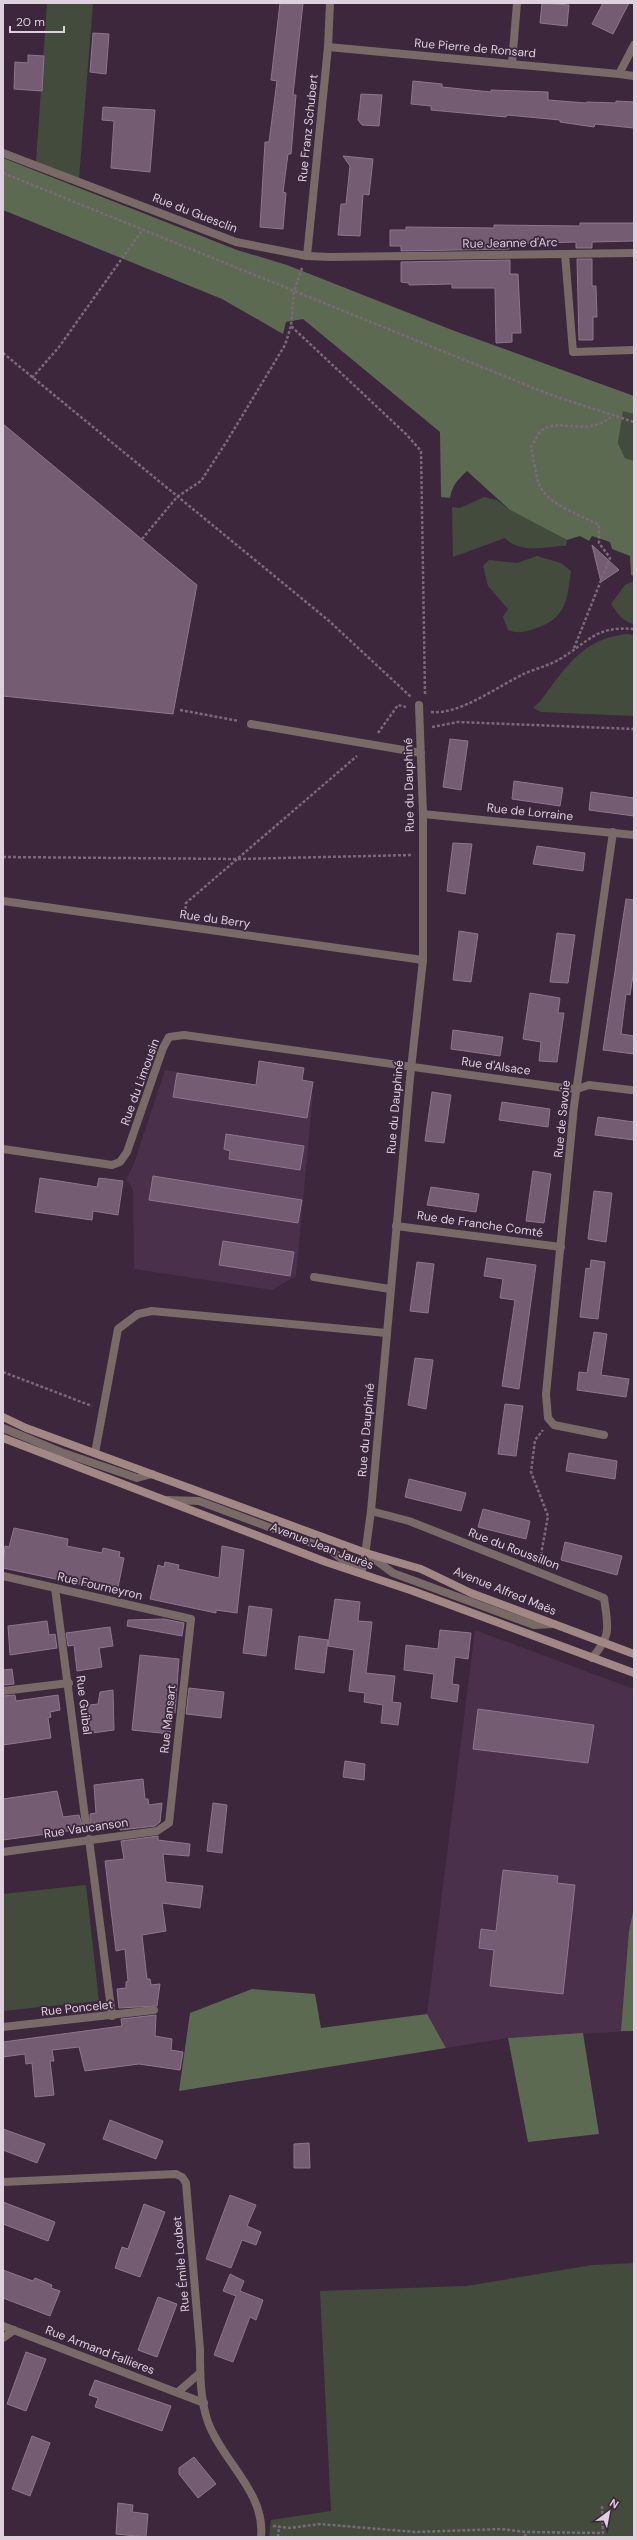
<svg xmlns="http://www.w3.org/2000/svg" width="637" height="2540" viewBox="0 0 637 2540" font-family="'DM Sans',sans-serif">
<rect width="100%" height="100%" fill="#3c273c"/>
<g fill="#4a304a">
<path d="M165,1070L313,1094L296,1276L272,1290L134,1269L133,1190L126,1179L133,1166Z"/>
<path d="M475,1630L634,1689V2031L508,2038L446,2048L427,2014Z"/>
</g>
<g fill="#434b3d">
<path d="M47,3H93L79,179L36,162Z"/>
<path d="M623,410L634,414V461L625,458L618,443Z"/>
<path d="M484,497L497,500L510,510L567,540L566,546C544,546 522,555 505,538L453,557L452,507L460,508Z"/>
<path d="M537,556L561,563L571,571C567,601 566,619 534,629C524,632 518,634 508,630L503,617L508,609L488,586L483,566L489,560L517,563Z"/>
<path d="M634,581V624C623,622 617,613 611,604L625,585Z"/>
<path d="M627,634L634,635V716L541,712L533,708C542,701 546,693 553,684C573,657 592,637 627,634Z"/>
<path d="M86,1885L99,2001L3,2011V1894Z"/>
<path d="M634,2263V2537H269L271,2520L331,2511L320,2291L466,2286L592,2265Z"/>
</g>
<g fill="#5c6a52">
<path d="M3,158L237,250L287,265L452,330L634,396V414L623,411L618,443L625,458L634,461V576L631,575L630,556L612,549L610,542L592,536L589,541L580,536L567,540L510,510L467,471C458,479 452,486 450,498L441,497L440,432L303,319L286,322L283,334L222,299L3,210Z"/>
<path d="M634,1908V2031H621L629,1931Z"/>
<path d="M252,1989L315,1994L321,2028L427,2014L446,2048L179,2091L190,2013Z"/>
<path d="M583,2033L599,2134L528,2142L508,2038Z"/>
</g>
<g fill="#745c73" stroke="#8e768e">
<path d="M280,3H303L293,95H296L291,154H288L283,192L286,193L283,229L260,227L265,142H269L277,81L271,80Z"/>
<path d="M542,3L569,5L567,26L540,23Z"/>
<path d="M603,3H629L613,34L592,24Z"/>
<path d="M93,33L109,34L106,74L90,72Z"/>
<path d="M28,55L44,56L42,91L14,89L15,62L28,63Z"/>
<path d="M413,81L442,84V87L491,92V90L548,92V100L586,103L587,102L616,103V101L634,102V128L595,124L594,127L560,122V120L507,115L506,117L431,110V106L411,104Z"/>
<path d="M361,94L382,95L379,126L362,125L358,120Z"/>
<path d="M103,107L155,110L150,172L111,168L114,121L102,120Z"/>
<path d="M343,156L373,159L369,195L363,194L360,236L338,235L341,204H346L350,166Z"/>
<path d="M580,223H634V241L592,242V248H576V242L509,244V249L401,251V246H390V230H406V227L494,228V225L580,226Z"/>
<path d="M577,259H592V286H596L597,317H593V340H579Z"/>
<path d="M510,260V274H518L520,314L521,333H512V342L496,343L495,288H452V284L409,285V283L401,282V262Z"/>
<path d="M3,424L197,585L173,714L3,696Z"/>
<path d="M592,545L619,570L601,582Z"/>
<path d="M450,739L468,741L461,790L443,787Z"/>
<path d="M514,781L563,788L560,806L512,799Z"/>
<path d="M591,792L634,798V816L589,810Z"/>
<path d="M453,843L472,844L465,894L447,891Z"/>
<path d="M537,846L585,853L583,871L533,864Z"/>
<path d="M626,899L634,900V969L630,995L626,994L621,1034L634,1036V1054L603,1050Z"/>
<path d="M459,931L478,934L471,982L453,980Z"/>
<path d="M557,933L575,935L568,983L550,982Z"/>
<path d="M530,993L560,998L558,1013H564L557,1062L539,1061L541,1042L523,1039Z"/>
<path d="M453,1030L503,1037L500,1056L451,1049Z"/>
<path d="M259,1061L304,1068L302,1080L313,1082L307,1118L173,1097L177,1073L256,1085Z"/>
<path d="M432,1092L451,1095L444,1143L425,1141Z"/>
<path d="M502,1102L550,1109L548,1127L499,1120Z"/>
<path d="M598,1117L634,1122V1140L595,1135Z"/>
<path d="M226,1134L304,1146L300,1170L229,1159L230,1151L224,1149Z"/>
<path d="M533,1171L551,1174L544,1223L526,1221Z"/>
<path d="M153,1176L302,1200L298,1223L149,1200Z"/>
<path d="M40,1178L97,1187L99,1178L123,1181L118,1215L93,1211L92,1220L35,1212Z"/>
<path d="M431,1187L479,1194L476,1212L427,1205Z"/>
<path d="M594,1191L612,1193L606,1242L588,1239Z"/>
<path d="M223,1241L294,1252L290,1276L219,1265Z"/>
<path d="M487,1258L536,1265L519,1389L502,1386L515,1300L500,1298L503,1279L484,1276Z"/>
<path d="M591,1260L605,1262L598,1319L580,1317L586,1268L590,1269Z"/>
<path d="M417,1262L434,1264L428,1313L410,1311Z"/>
<path d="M594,1332L607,1334L601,1375L629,1379L626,1397L577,1390L579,1372L587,1373Z"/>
<path d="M415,1358L433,1360L426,1409L408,1405Z"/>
<path d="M505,1404L523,1406L516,1456L498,1454Z"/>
<path d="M569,1453L617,1461L615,1479L566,1471Z"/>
<path d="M409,1479L466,1493L461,1511L405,1497Z"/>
<path d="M483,1509L530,1521L526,1539L478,1527Z"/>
<path d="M14,1528L68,1539L67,1546L102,1553L103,1548L120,1552L119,1557L124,1558L117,1592L3,1568L5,1546L9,1547Z"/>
<path d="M565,1542L622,1556L617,1575L561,1560Z"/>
<path d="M222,1546L244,1550L237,1613L216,1610V1613L150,1599L158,1565L164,1567L165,1562L179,1565L178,1569L219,1578Z"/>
<path d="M335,1599L360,1602L358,1621L372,1622L366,1673L395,1676L392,1702L401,1703L398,1725L381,1723L383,1705L364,1702L365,1693L349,1691L354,1650L328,1646Z"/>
<path d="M249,1606L272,1609L266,1656L243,1653Z"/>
<path d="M164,1619L184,1623L182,1636L127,1626L128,1620Z"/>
<path d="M47,1621L49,1635L55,1634L57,1648L10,1655L8,1626Z"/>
<path d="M110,1627L113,1646L99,1648L102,1667L77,1671L74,1645L68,1646L66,1633Z"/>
<path d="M440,1630L471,1633L468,1659L455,1657L452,1684L459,1685L457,1702L431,1698L434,1674L404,1670L406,1645L438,1649Z"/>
<path d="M299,1636L328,1640L324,1673L295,1669Z"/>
<path d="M140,1655L179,1659L175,1713L173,1712L170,1734L132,1730Z"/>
<path d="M12,1669L14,1684L3,1685V1670Z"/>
<path d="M189,1688L224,1692L221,1718L186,1714Z"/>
<path d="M113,1690L114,1730L85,1734L82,1706L98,1704L100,1692Z"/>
<path d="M15,1695L16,1701L58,1695L60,1710L50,1712L51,1717L48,1718L51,1738L3,1745V1696Z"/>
<path d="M478,1709L594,1725L588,1763L473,1749Z"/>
<path d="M345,1761L365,1764L364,1780L343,1777Z"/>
<path d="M143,1779L145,1799H148L149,1805L162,1803L160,1822L155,1826L120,1830L119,1826L90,1828V1814L96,1813L94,1785Z"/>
<path d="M57,1791L63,1817L79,1815L83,1829L3,1840V1799Z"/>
<path d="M213,1803L227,1805L222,1853L207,1851Z"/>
<path d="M158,1836V1840L190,1844L189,1856L163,1854L166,1882L203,1886L200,1908L162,1903L166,1931L142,1935L147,1979H150L151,1985L160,1984L157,2006L119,2008L117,1989L126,1988V1982L128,1981L125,1949L116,1951L105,1861L124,1859L121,1841Z"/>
<path d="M503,1870L558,1876L557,1883L575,1885L563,1994L490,1986L494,1950L479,1948L481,1929L496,1931Z"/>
<path d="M156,2015L155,2036L172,2039L171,2050L183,2052L180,2070L139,2064L85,2071L79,2047L52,2050L54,2061H50L54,2095L35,2097L32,2063L26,2064L25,2054L3,2057V2042L122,2026L121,2019Z"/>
<path d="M110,2120L163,2141L156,2159L103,2139Z"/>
<path d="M3,2129L45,2144L37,2163L3,2150Z"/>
<path d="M309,2143L310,2168H294V2144Z"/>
<path d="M230,2195L256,2205L247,2226L261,2232L256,2245L242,2240L231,2268L206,2259Z"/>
<path d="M3,2202L55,2222L48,2241L3,2224Z"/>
<path d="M144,2204L165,2212L140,2277L115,2268L122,2247L128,2249Z"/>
<path d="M3,2270L33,2281L35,2278L52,2285L51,2288L60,2291L50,2316L3,2298Z"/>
<path d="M230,2274L244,2281L240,2291L263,2300L256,2320L250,2317L233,2362L214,2355L236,2296L223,2291Z"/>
<path d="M158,2297L177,2304L157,2357L138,2350Z"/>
<path d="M26,2352L46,2359L26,2411L7,2404Z"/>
<path d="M95,2380L171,2406L162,2431L95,2407L98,2398L89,2395Z"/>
<path d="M32,2436L50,2443L30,2496L12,2489Z"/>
<path d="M194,2457L216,2484L198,2498L179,2474V2468Z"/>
<path d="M118,2503L133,2505L132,2512L148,2514L146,2537L116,2534Z"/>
</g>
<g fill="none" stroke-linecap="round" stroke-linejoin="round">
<g stroke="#7b697a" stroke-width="2.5" stroke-dasharray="3 2" stroke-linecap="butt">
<path d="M3,173L551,395L634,422"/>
<path d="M302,268L294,292L291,326L407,435L421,451L425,694"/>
<path d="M3,353L328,620L411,697"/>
<path d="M32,378L59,347L143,229"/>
<path d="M142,539L177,497L201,481L227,441L285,345L291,326"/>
<path d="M574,648L610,558L599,543V525C581,515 547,505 539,484C535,473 534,459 531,447C534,443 537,435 541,431C558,416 587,438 612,416"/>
<path d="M180,710L239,721"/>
<path d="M431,712C461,715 499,685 526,673C538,668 550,665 560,659C590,641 595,626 634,629"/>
<path d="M432,727L458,722L634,729"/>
<path d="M378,733L398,705L406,707"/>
<path d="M3,857L238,859L412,855"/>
<path d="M185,914L186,903L357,756"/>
<path d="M3,1372L92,1406"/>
<path d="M540,1560L548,1516L531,1472L535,1440L543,1430"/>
<path d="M273,2526L290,2528L319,2524L416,2532L501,2529L526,2532L603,2533L602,2506"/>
<path d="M278,2537L279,2527"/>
<path d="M525,2537L526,2532"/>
</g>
<g stroke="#796967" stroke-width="8">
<path d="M251,724L421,753"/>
<path d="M314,1277L390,1289"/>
<path d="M3,1428L61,1452L137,1478L152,1474"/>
<path d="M95,1453L118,1329L138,1314L152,1311L386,1333"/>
<path d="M168,1500L199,1501L330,1550L359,1572"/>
<path d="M366,1553L393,1573L534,1625L554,1624"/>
</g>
<g stroke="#796967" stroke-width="8">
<path d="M328,47L619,74L634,45"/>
<path d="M512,63L517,3"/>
<path d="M619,74L634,76"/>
<path d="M3,153L236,242L307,256L330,257L634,253"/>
<path d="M565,254L573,352L634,350"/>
<path d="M307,256L328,47L330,3"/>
<path d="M423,814L634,835"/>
<path d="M3,901L423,960"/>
<path d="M3,1149L112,1165L120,1162L127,1152L163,1048L169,1037L184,1035L564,1088L577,1089L589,1085L631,1090"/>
<path d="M396,1226L561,1247"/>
<path d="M604,1435L554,1425L548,1418L546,1394L574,1106L613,832"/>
<path d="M371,1511L409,1521L604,1598C608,1627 612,1635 592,1658"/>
<path d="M361,1573L364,1563L371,1511L410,1078L423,960V814L419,705"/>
<path d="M3,1576L191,1619L169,1823L157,1831L3,1852"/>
<path d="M55,1588L86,1825"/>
<path d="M3,1691L69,1683"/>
<path d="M89,1839L112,2016"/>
<path d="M3,2027L154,2010"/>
<path d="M3,2182L176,2174L182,2177L186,2183L200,2349C200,2372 200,2400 208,2422C222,2461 266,2493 261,2537"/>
<path d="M3,2326L204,2403"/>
<path d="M3,2338L14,2330"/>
<path d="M178,2392L200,2373"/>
</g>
<g stroke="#a28885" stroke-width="8">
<path d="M3,1417L26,1428L366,1553L421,1569L471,1593L634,1654"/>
<path d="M3,1438L326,1562L413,1591L634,1673"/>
</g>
</g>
<g text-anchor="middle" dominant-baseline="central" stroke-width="3.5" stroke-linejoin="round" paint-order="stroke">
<g font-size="12" fill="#ded0dd" stroke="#3c273c">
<text transform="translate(475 48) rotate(5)">Rue Pierre de Ronsard</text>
<text transform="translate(308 128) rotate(-84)">Rue Franz Schubert</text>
<text transform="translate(195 213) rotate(21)">Rue du Guesclin</text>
<text transform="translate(510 243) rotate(-1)">Rue Jeanne d'Arc</text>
<text transform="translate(409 785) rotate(-91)">Rue du Dauphiné</text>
<text transform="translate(530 812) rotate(6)">Rue de Lorraine</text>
<text transform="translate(215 919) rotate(8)">Rue du Berry</text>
<text transform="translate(496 1066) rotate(8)">Rue d'Alsace</text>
<text transform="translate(140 1082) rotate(-70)">Rue du Limousin</text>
<text transform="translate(395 1107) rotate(-85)">Rue du Dauphiné</text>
<text transform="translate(562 1119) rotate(-84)">Rue de Savoie</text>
<text transform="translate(480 1224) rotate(8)">Rue de Franche Comté</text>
<text transform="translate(366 1430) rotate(-85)">Rue du Dauphiné</text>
<text transform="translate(322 1546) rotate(21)">Avenue Jean Jaurès</text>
<text transform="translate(514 1549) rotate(21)">Rue du Roussillon</text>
<text transform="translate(100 1586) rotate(13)">Rue Fourneyron</text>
<text transform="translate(505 1591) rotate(22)">Avenue Alfred Maës</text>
<text transform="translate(84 1705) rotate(83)">Rue Guibal</text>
<text transform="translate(168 1719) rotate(-84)">Rue Mansart</text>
<text transform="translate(86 1828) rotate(-8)">Rue Vaucanson</text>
<text transform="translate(77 2008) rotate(-6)">Rue Poncelet</text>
<text transform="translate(181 2264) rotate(-95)">Rue Émile Loubet</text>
<text transform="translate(100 2350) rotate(21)">Rue Armand Fallieres</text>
</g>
</g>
<rect width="637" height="2540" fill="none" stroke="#ded0dd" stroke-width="8"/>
<g transform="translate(609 2512) rotate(32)" stroke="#3c273c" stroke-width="3" paint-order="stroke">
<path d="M0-3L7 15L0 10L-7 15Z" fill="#ded0dd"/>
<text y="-6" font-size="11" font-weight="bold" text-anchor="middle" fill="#ded0dd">N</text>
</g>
<path d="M10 26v6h54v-6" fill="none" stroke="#ded0dd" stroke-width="2"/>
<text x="16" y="26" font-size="12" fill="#ded0dd" stroke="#3c273c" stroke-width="3" paint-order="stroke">20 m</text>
</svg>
